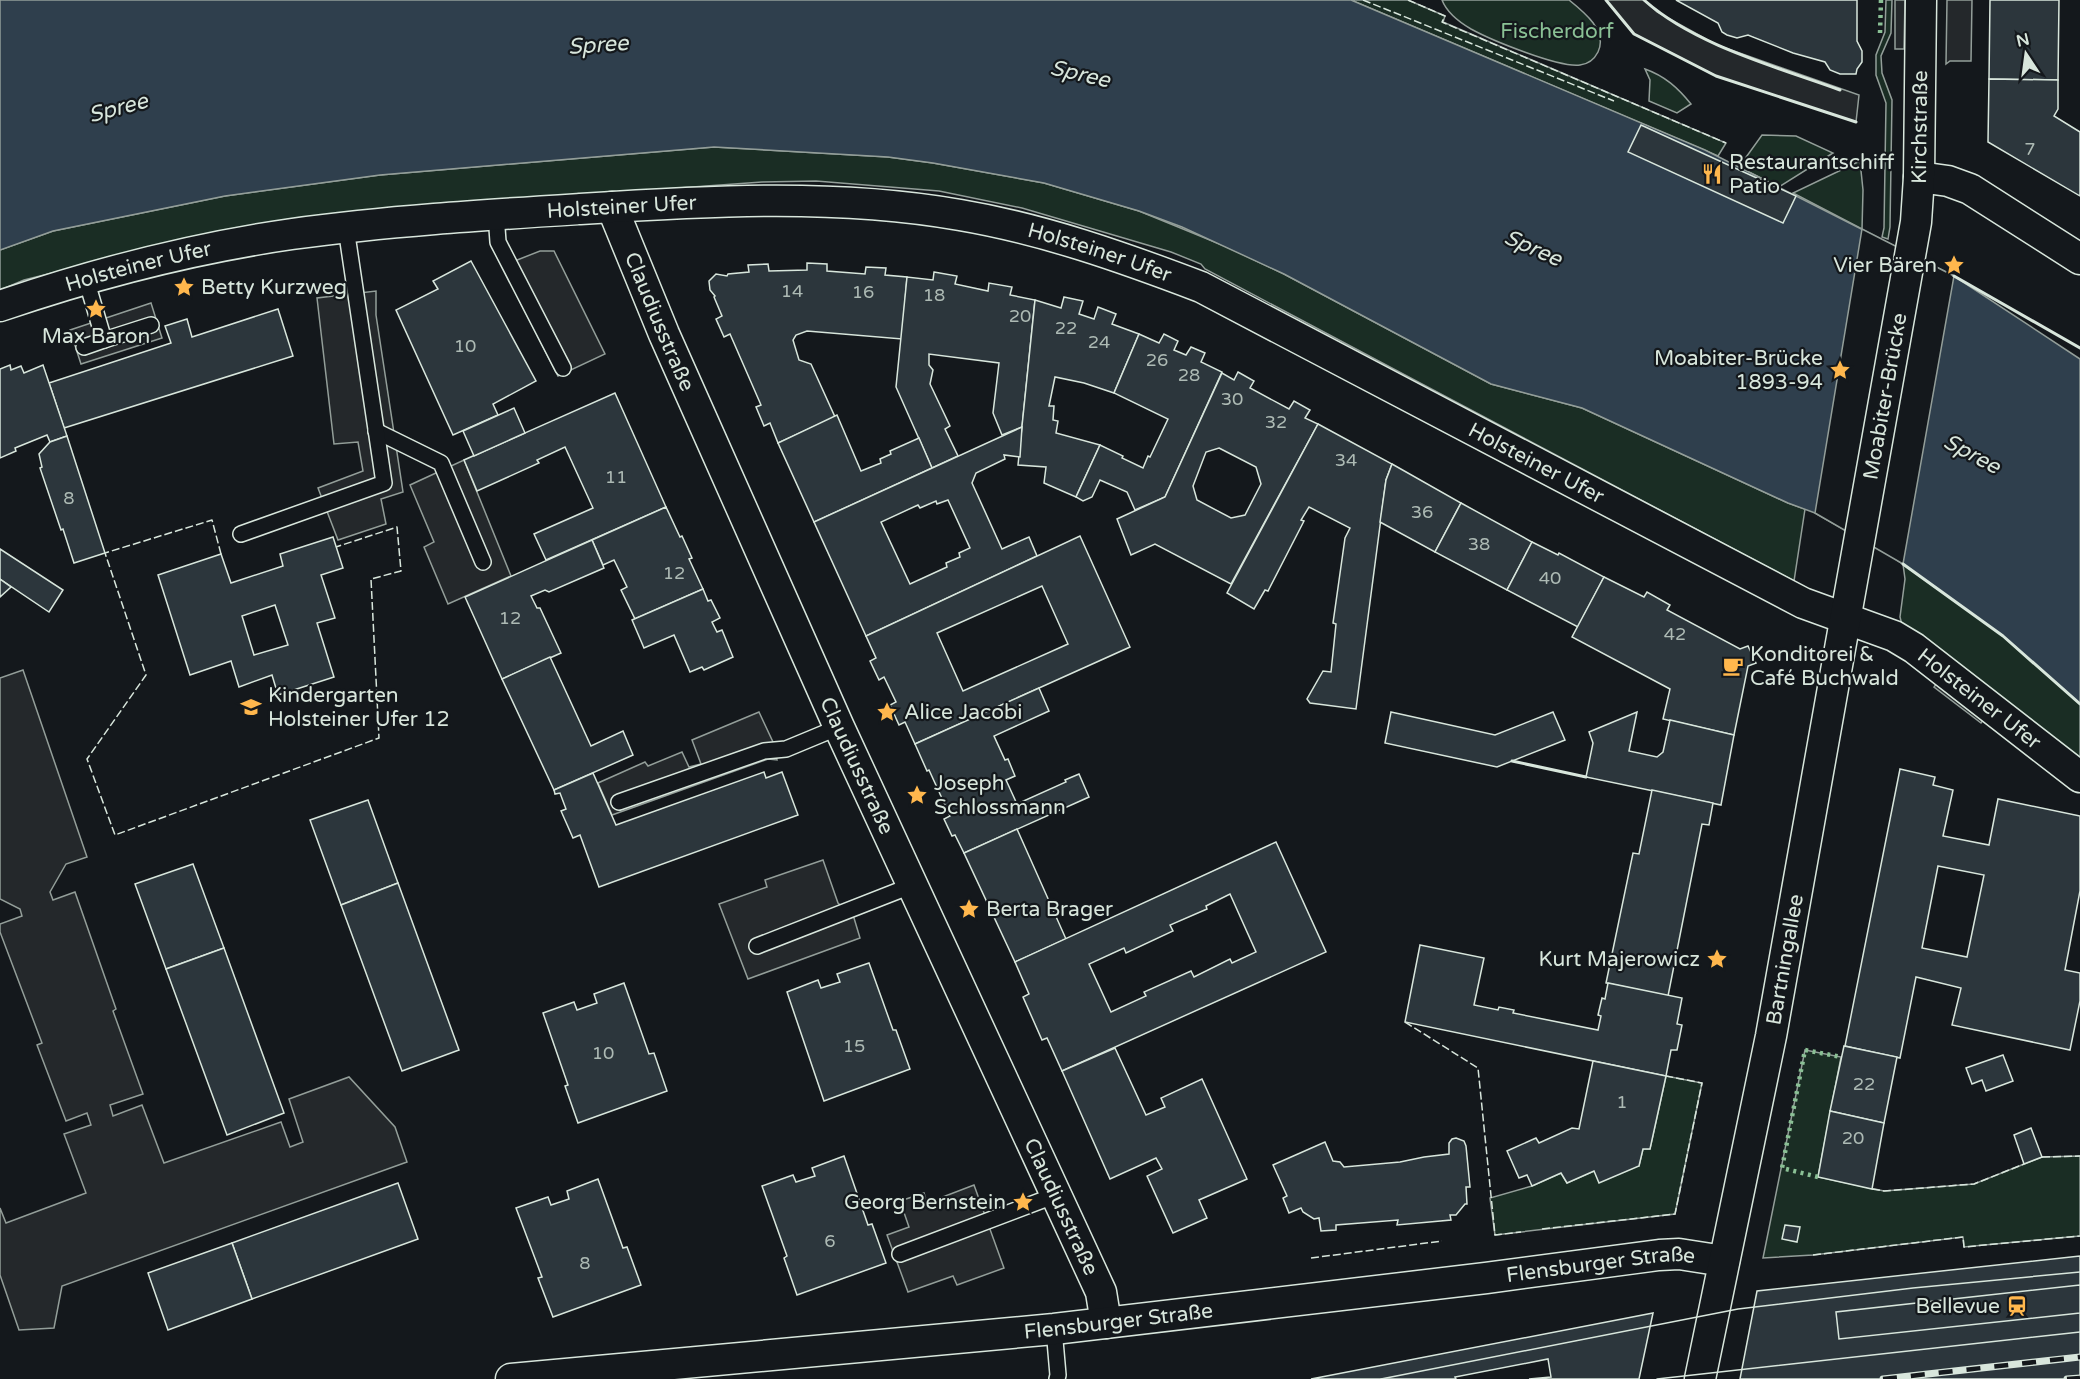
<svg xmlns="http://www.w3.org/2000/svg" width="2080" height="1379" viewBox="0 0 2080 1379" font-family="'Varela Round',sans-serif">
<rect width="100%" height="100%" fill="#14181c"/>
<g fill="#1a2d24" stroke="#939e99" stroke-width="1.5">
<path d="M1351,0H1408L1445,16L1443,22L1726,143L1718,156Z"/>
<path d="M1442,0H1569C1584,12 1608,31 1598,52C1594,60 1588,64 1580,65C1559,68 1491,40 1471,29C1459,22 1447,13 1442,0Z"/>
<path d="M1886,0H1892L1891,33L1881,56L1882,73L1892,100L1890,227L1888,239L1882,237L1884,228L1886,103L1876,75V55L1885,32Z"/>
<path d="M1645,69C1665,76 1678,88 1691,104L1677,113L1649,101L1650,80Z"/>
<path d="M1762,135L1796,136L1833,153L1779,187L1739,167Z"/>
<path d="M714,147L888,157L933,163L1044,183L1139,211L1227,247L1284,274L1491,384L1582,408L1788,503L1805,509L1794,581L1205,269L1201,264L1171,252L1022,208L939,191L816,181L762,182L388,209L290,219L225,230L24,280L0,290V250L53,231L225,196L380,175Z"/>
<path d="M1860,161L1863,190L1862,229L1793,193Z"/>
<path d="M1903,564L2003,636L2080,704V766L1903,629L1900,617L1905,579Z"/>
<path d="M1805,1050L1841,1057L1818,1177L1884,1191L1974,1184L2042,1157L2080,1156V1236L1964,1247L1963,1237L1813,1255L1763,1258Z"/>
<path d="M1666,1076L1702,1083L1675,1214L1495,1235L1490,1198L1532,1186L1561,1173L1567,1183L1594,1171L1639,1166L1643,1149H1650Z"/>
</g>
<g fill="#24282b" stroke="#939e99" stroke-width="1.5">
<path d="M1606,0H1644L1657,12L1717,45L1859,95L1856,122L1716,76L1634,34Z"/>
<path d="M1895,0H1905L1904,49H1895Z"/>
<path d="M1947,0H1972L1971,61H1950L1946,64Z"/>
<path d="M540,251H554L605,354L558,376L502,266Z"/>
<path d="M376,291V315L403,492L381,499L386,524L338,540L318,488L363,471L358,442L334,444L317,298Z"/>
<path d="M151,303L162,338L81,364L70,330Z"/>
<path d="M464,460L511,576L448,604L424,547L434,542L410,485Z"/>
<path d="M23,670L87,857L66,864L50,892L53,900L75,892L116,1009L113,1011L143,1094L110,1105L113,1116L142,1105L164,1163L281,1122L290,1147L303,1142L289,1099L349,1077L395,1127L407,1162L62,1286L54,1328L19,1330L0,1275V1208L6,1223L86,1193L64,1134L91,1125L87,1113L66,1121L37,1045L42,1043L0,932V924L22,916L20,909L0,899V678Z"/>
<path d="M1939,680L1986,716L1981,723L1934,687Z"/>
<path d="M759,712L773,742L777,760L768,759L612,815L598,783L645,762L648,766L682,752L689,767L701,764L692,740Z"/>
<path d="M823,860L838,903L854,918L860,938L748,979L719,904L767,887L765,880Z"/>
<path d="M974,1185L1004,1268L957,1285L953,1276L908,1292L887,1235L909,1227L900,1201L924,1193L927,1203Z"/>
</g>
<path fill="#2f3f4d" stroke="#939e99" stroke-width="1.5" d="M0,0H1351L1705,150L1954,276L2080,359V704L2003,636L1891,556L1815,513L1788,503L1582,408L1491,384L1284,274L1182,227L1139,211L1044,183L933,163L888,157L714,147L380,175L225,196L53,231L0,250Z"/>
<path fill="#14181c" stroke="#939e99" stroke-width="1.5" d="M1862,229L1954,276L1903,564L1815,513Z"/>
<g fill="#2c363c" stroke="#d8e6dc" stroke-width="1.5" fill-rule="evenodd">
<path d="M1676,0H1857V41L1862,51V62L1857,69L1856,74H1840L1830,70L1825,62L1793,53L1748,35L1737,38L1727,35L1722,32L1718,23Z"/>
<path d="M1990,0H2059L2058,80L1989,79Z"/>
<path d="M1989,79L2058,80V109L2054,116L2080,132V196L1988,142Z"/>
<path d="M1641,125L1796,196L1783,223L1628,152Z"/>
<path d="M471,261L536,381L493,404L498,415L453,435L396,310L438,289L433,281Z"/>
<path d="M807,263L827,264V271L865,274L866,267L886,268L885,275L907,277L902,339L807,331L796,335L793,340L799,360L811,364L835,417L778,443L770,423L764,426L756,407L761,405L730,334L724,337L716,319L722,316L714,297L715,296L710,290L709,281L716,274L727,276L728,274L749,272L748,265L768,264L769,271L807,270Z"/>
<path d="M934,272L957,276L955,284L988,291L989,283L1012,287L1010,295L1035,300L1022,427L1002,435L993,413L999,363L929,354V365L933,370L930,384L950,426L945,429L958,456L932,468L896,387L907,277L933,280Z"/>
<path d="M1064,297L1083,301L1079,314L1094,319L1098,307L1116,314L1112,324L1139,334L1114,393L1084,383L1055,377L1049,406H1054L1053,420L1058,421L1056,433L1100,445L1076,497L1044,483L1046,467L1018,465L1035,300L1061,308Z"/>
<path d="M278,309L293,356L64,428L49,383L171,343L165,326L187,319L192,337Z"/>
<path d="M1139,334L1159,343L1164,334L1178,341L1174,350L1186,355L1191,347L1205,353L1201,362L1222,372L1165,497L1135,510L1127,492L1100,480L1092,497L1083,501L1076,497L1100,445L1123,456L1122,458L1143,468L1148,456L1150,457L1168,419L1114,393Z"/>
<path d="M10,365L11,370L21,366L24,373L43,365L67,436L50,442L47,435L15,448L16,451L0,458V369Z"/>
<path d="M1238,372L1254,381L1250,388L1289,409L1294,401L1310,410L1305,418L1318,424L1231,584L1155,544L1131,555L1117,519L1165,497L1222,373L1234,380ZM1219,448L1256,467L1261,484L1245,515L1231,518L1197,500L1193,486L1206,452Z"/>
<path d="M615,393L666,507L546,560L534,534L593,508L565,447L537,460L539,463L477,491L464,460Z"/>
<path d="M514,408L525,433L474,456L463,431Z"/>
<path d="M837,415L861,471L881,463L880,459L891,454L890,451L919,438L932,468L814,522L778,443Z"/>
<path d="M1318,424L1392,464L1386,480L1356,709L1310,703L1307,699L1323,671L1331,672L1336,624L1333,623L1345,538L1350,528L1309,507L1301,520L1304,521L1268,591L1265,590L1254,609L1227,593Z"/>
<path d="M1022,427L1020,457L1004,455L1005,459L976,473L972,483L1002,549L1029,537L1037,556L866,636L814,522ZM948,500L970,548L959,553L960,557L946,563L947,567L910,584L881,522L918,505L920,508L936,501L937,504Z"/>
<path d="M67,436L105,553L74,563L63,529L61,530L40,468L42,467L39,454L50,442Z"/>
<path d="M1392,464L1461,503L1435,552L1380,522L1386,480Z"/>
<path d="M1461,503L1532,542L1507,590L1435,552Z"/>
<path d="M666,507L680,537L682,536L692,558L689,559L703,589L635,619L621,590L627,587L614,560L603,565L592,540Z"/>
<path d="M1080,536L1130,647L915,744L905,722L899,725L890,705L896,702L884,677L879,680L870,661L876,658L866,636ZM1042,586L1068,644L963,691L937,633Z"/>
<path d="M333,537L343,568L321,575L335,618L317,623L334,677L278,695L272,675L239,687L231,661L190,675L158,575L221,554L231,583L283,566L280,554ZM275,605L288,645L254,655L242,616Z"/>
<path d="M592,540L604,568L549,592L545,590L531,596L537,608H540L561,653L502,679L465,597Z"/>
<path d="M1532,542L1558,555L1559,553L1604,577L1578,627L1507,590Z"/>
<path d="M0,549L63,590L49,612L0,579Z"/>
<path d="M1604,577L1644,597L1647,592L1670,605L1667,610L1740,649L1748,646L1756,663L1748,666L1734,735L1663,719L1670,689L1572,637Z"/>
<path d="M0,579L11,587L0,597Z"/>
<path d="M703,589L708,601L711,600L720,618L712,622L717,632L722,630L733,657L704,670L702,667L690,672L674,635L644,648L632,620Z"/>
<path d="M550,657L591,746L623,731L633,755L554,790L502,679Z"/>
<path d="M1039,688L1049,711L994,736L1005,760L1008,759L1015,776L1006,780L1017,804L1066,782L1065,780L1079,774L1089,797L964,853L955,835L952,836L944,819L950,816L929,770L927,771L915,744Z"/>
<path d="M1391,712L1495,735L1553,712L1565,740L1497,767L1385,743Z"/>
<path d="M1637,712L1629,751L1657,757L1663,752L1670,720L1734,735L1721,805L1586,777L1593,743L1589,732Z"/>
<path d="M1900,769L1935,777L1933,785L1953,790L1943,836L1989,845L1998,799L2080,816V891L2065,970L2080,973V1001L2070,1050L1952,1025L1961,988L1916,977L1900,1058L1845,1046ZM1938,866L1984,875L1967,957L1922,948Z"/>
<path d="M764,772L766,778L782,772L798,815L599,887L580,835L573,838L561,811L566,809L560,793L555,794L554,790L593,773L616,825Z"/>
<path d="M1652,790L1713,803L1709,825L1702,824L1668,996L1606,983L1633,853L1639,854Z"/>
<path d="M368,800L398,883L341,905L310,820Z"/>
<path d="M1017,829L1066,939L1015,962L964,853Z"/>
<path d="M1276,842L1326,952L1062,1071L1047,1038L1042,1040L1023,997L1029,994L1015,962ZM1230,894L1256,952L1232,963L1230,959L1194,977L1191,971L1144,992L1146,996L1111,1012L1089,964L1124,948L1126,953L1173,931L1170,925L1207,909L1206,906Z"/>
<path d="M193,864L224,948L166,969L135,884Z"/>
<path d="M398,883L459,1050L402,1071L341,905Z"/>
<path d="M1420,945L1484,958L1474,1005L1498,1010L1499,1007L1514,1010L1513,1013L1598,1030L1601,1016L1598,1015L1602,998L1605,999L1608,983L1682,998L1677,1024L1682,1025L1677,1050H1671L1666,1076L1405,1022Z"/>
<path d="M224,948L284,1113L227,1135L166,969Z"/>
<path d="M869,963L893,1030H896L910,1069L824,1101L787,992L818,980L821,988L840,982L837,974Z"/>
<path d="M624,983L649,1054L654,1053L667,1091L578,1123L565,1086L568,1085L543,1013L574,1002L577,1010L597,1003L594,994Z"/>
<path d="M1844,1046L1897,1057L1884,1123L1830,1111Z"/>
<path d="M1115,1048L1146,1115L1165,1107L1161,1098L1202,1079L1247,1179L1199,1200L1207,1218L1173,1233L1147,1176L1162,1169L1156,1158L1110,1179L1062,1071Z"/>
<path d="M2003,1055L2013,1081L1986,1091L1982,1080L1972,1084L1966,1068Z"/>
<path d="M1593,1061L1666,1076L1650,1149H1643L1639,1166L1599,1183L1594,1171L1567,1183L1561,1173L1532,1186L1527,1175L1519,1178L1507,1151L1536,1138L1539,1143L1572,1128L1579,1129Z"/>
<path d="M1830,1111L1884,1123L1872,1189L1818,1177Z"/>
<path d="M2031,1128L2042,1157L2024,1164L2014,1135Z"/>
<path d="M1456,1138L1464,1141L1466,1146L1470,1187H1466L1467,1204H1465L1456,1215H1450L1451,1220L1397,1225L1398,1220L1336,1225V1230L1321,1231L1319,1218L1314,1219L1303,1212L1301,1208L1289,1213L1283,1198L1287,1196L1273,1165L1325,1142L1333,1161L1340,1162L1344,1167L1400,1162L1424,1157L1449,1154V1143L1452,1139Z"/>
<path d="M844,1156L868,1225L872,1224L886,1263L797,1295L784,1258L787,1256L762,1186L793,1175L796,1182L815,1176L812,1168Z"/>
<path d="M598,1179L623,1248L627,1247L641,1285L553,1317L538,1278L542,1277L516,1208L548,1197L551,1205L569,1199L567,1191Z"/>
<path d="M398,1183L418,1239L252,1299L232,1243Z"/>
<path d="M1785,1225L1800,1227L1797,1242L1782,1239Z"/>
<path d="M232,1243L252,1299L168,1330L148,1273Z"/>
<path d="M2080,1256V1379H1740L1757,1291Z"/>
<path d="M2080,1285V1313L1839,1339L1836,1312Z"/>
<path d="M1653,1313L1639,1379H1529L1551,1377L1548,1359L1455,1377L1456,1379H1311Z"/>
</g>
<g fill="none" stroke-linecap="round" stroke-linejoin="round">
<g stroke="#d8e6dc" stroke-width="18">
<g id="service">
<path d="M496,214L498,242L563,368"/>
<path d="M104,340L151,325"/>
<path d="M84,347L104,340L86,279"/>
<path d="M376,431L441,463L483,562"/>
<path d="M241,534L384,483L346,228"/>
<path d="M619,802L764,751L786,749L839,727"/>
<path d="M757,946L913,885"/>
<path d="M900,1254L1056,1195"/>
<path d="M1054,1329L1058,1375L1057,1379"/>
</g>
</g>
<g stroke="#d8e6dc" stroke-width="33">
<g id="minor">
<path d="M1919,177L1948,181L1970,189L2080,259"/>
<path id="s1" d="M612,207L664,334L839,727L1101,1292L1106,1323"/>
<path id="s2" d="M0,306C94,274 194,248 292,234C387,221 484,215 580,209C706,201 835,193 960,215C1043,229 1122,257 1201,287L1803,603L1894,636L1914,648L2080,777"/>
<path id="s3" d="M511,1379L1054,1329L1486,1278L1659,1255L1679,1254L1724,1261"/>
<path id="s4" d="M1700,1379L1771,1036L1916,222L1919,177L1921,0"/>
</g>
</g>
<use href="#service" stroke="#14181c" stroke-width="15"/>
<use href="#minor" stroke="#14181c" stroke-width="30"/>
<g stroke="#d8e6dc" stroke-width="1.5">
<path d="M1381,1379L1738,1309L1913,1288L2080,1272"/>
<path d="M1657,1379L2080,1332"/>
</g>
<g stroke="#d8e6dc" stroke-width="7">
<g id="rail">
<path d="M1883,1379L2080,1357"/>
<path d="M2067,1379L2080,1378"/>
</g>
</g>
<use href="#rail" stroke="#14181c" stroke-width="4.5" stroke-dasharray="14" stroke-linecap="butt"/>
<g stroke="#8ac095" stroke-width="4.5" stroke-dasharray="3 4.5" stroke-linecap="butt">
<path d="M1880,33L1881,0"/>
<path d="M1818,1177L1782,1168L1805,1050L1841,1057"/>
</g>
<g stroke="#d8e6dc" stroke-width="1.5" stroke-dasharray="8 3" stroke-linecap="butt">
<path d="M1363,0L1614,101"/>
<path d="M1408,0L1445,16L1442,22L1726,143"/>
<path d="M221,554L212,520L105,553L146,675L87,759L115,835L379,738L371,579L401,571L397,527L336,547"/>
<path d="M1405,1022L1478,1068L1495,1235L1521,1232"/>
<path d="M2042,1157L2080,1156"/>
<path d="M1872,1189L1884,1191L1974,1184L2024,1164"/>
<path d="M1542,1229L1675,1214L1702,1083L1666,1076"/>
<path d="M1813,1255L1963,1237L1964,1247L2080,1236"/>
<path d="M1311,1258L1442,1241"/>
</g>
<g stroke="#d8e6dc" stroke-width="3">
<path d="M1606,0L1634,34L1716,76L1856,122"/>
<path d="M1644,0C1694,45 1777,67 1840,90"/>
<path d="M1954,276L2080,348"/>
<path d="M1903,564L2003,636L2080,704"/>
<path d="M1512,761L1586,777"/>
</g>
</g>
<defs>
<g id="restaurant-bare" transform="scale(1.62)"><path d="M-5-6h1v4h1v-4h1v4h1v-4h1v5L-1.5 .5V6h-2V.5L-5-1ZM5-6V6H3V1.5H1.5Q1.5-4 5-6Z" fill="#ffb74d" stroke="#14181c" stroke-width="2.5" paint-order="stroke"/></g>
<g id="sight-bare" transform="scale(1.62)"><path d="M0-6L1.8-2.2L6-1.7L2.9 1.2L3.7 5.4L0 3.3L-3.7 5.4L-2.9 1.2L-6-1.7L-1.8-2.2Z" fill="#ffb74d" stroke="#14181c" stroke-width="2.5" paint-order="stroke"/></g>
<g id="cafe-bare" transform="scale(1.62)"><path d="M-5.5-4.5H6V0H3Q3 3.5 0 3.5H-2.5Q-5.5 3.5-5.5 0ZM3-3.2v2h1.7v-2ZM-6 4.5H4V6H-6Z" fill="#ffb74d" stroke="#14181c" stroke-width="2.5" paint-order="stroke"/></g>
<g id="school-bare" transform="scale(1.62)"><path d="M0-5L7-2L0 1L-7-2ZM-4 1L0 2.5L4 1V4Q0 6-4 4Z" fill="#ffb74d" stroke="#14181c" stroke-width="2.5" paint-order="stroke"/></g>
<g id="station-bare" transform="scale(1.62)"><path d="M-3-6H3Q5-6 5-4V2Q5 4 3 4L4.5 6H3L1.5 4h-3L-3 6H-4.5L-3 4Q-5 4-5 2V-4Q-5-6-3-6ZM-3.5-4v3h7v-3ZM-3.5 1v1.5H-2V1ZM2 1v1.5H3.5V1Z" fill="#ffb74d" stroke="#14181c" stroke-width="2.5" paint-order="stroke"/></g>
</defs>
<g fill-rule="evenodd">
<use href="#restaurant-bare" x="1712" y="174"/>
<use href="#sight-bare" x="1954" y="265"/>
<use href="#sight-bare" x="184" y="287"/>
<use href="#sight-bare" x="96" y="309"/>
<use href="#sight-bare" x="1840" y="370"/>
<use href="#cafe-bare" x="1733" y="666"/>
<use href="#school-bare" x="251" y="707"/>
<use href="#sight-bare" x="887" y="712"/>
<use href="#sight-bare" x="917" y="795"/>
<use href="#sight-bare" x="969" y="909"/>
<use href="#sight-bare" x="1717" y="959"/>
<use href="#sight-bare" x="1023" y="1202"/>
<use href="#station-bare" x="2017" y="1306"/>
</g>
<g text-anchor="middle" dominant-baseline="central" stroke-width="4.5" stroke-linejoin="round" paint-order="stroke">
<g font-size="18" fill="#adbab4">
<text x="2030" y="149">7</text>
<text x="792" y="291">14</text>
<text x="863" y="292">16</text>
<text x="934" y="295">18</text>
<text x="1020" y="316">20</text>
<text x="1066" y="328">22</text>
<text x="1099" y="342">24</text>
<text x="465" y="346">10</text>
<text x="1157" y="360">26</text>
<text x="1189" y="375">28</text>
<text x="1232" y="399">30</text>
<text x="1276" y="422">32</text>
<text x="1346" y="460">34</text>
<text x="616" y="477">11</text>
<text x="69" y="498">8</text>
<text x="1422" y="512">36</text>
<text x="1479" y="544">38</text>
<text x="674" y="573">12</text>
<text x="1550" y="578">40</text>
<text x="510" y="618">12</text>
<text x="1675" y="634">42</text>
<text x="854" y="1046">15</text>
<text x="603" y="1053">10</text>
<text x="1864" y="1084">22</text>
<text x="1622" y="1102">1</text>
<text x="1853" y="1138">20</text>
<text x="830" y="1241">6</text>
<text x="585" y="1263">8</text>
</g>
<g font-size="21" fill="#8ac095" stroke="#14181c">
<text x="1557" y="31">Fischerdorf</text>
</g>
<g font-size="21" fill="#d8e6dc" stroke="#14181c">
<text stroke="none"><textPath href="#s4" startOffset="1272">Kirchstraße</textPath></text>
<text stroke="none"><textPath href="#s2" startOffset="632">Holsteiner Ufer</textPath></text>
<text stroke="none"><textPath href="#s2" startOffset="1116">Holsteiner Ufer</textPath></text>
<text stroke="none"><textPath href="#s2" startOffset="144">Holsteiner Ufer</textPath></text>
<text stroke="none"><textPath href="#s1" startOffset="124">Claudiusstraße</textPath></text>
<text stroke="none"><textPath href="#s4" startOffset="1000">Moabiter-Brücke</textPath></text>
<text stroke="none"><textPath href="#s2" startOffset="1602">Holsteiner Ufer</textPath></text>
<text stroke="none"><textPath href="#s2" startOffset="2106">Holsteiner Ufer</textPath></text>
<text stroke="none"><textPath href="#s1" startOffset="610">Claudiusstraße</textPath></text>
<text stroke="none"><textPath href="#s4" startOffset="428">Bartningallee</textPath></text>
<text stroke="none"><textPath href="#s1" startOffset="1096">Claudiusstraße</textPath></text>
<text stroke="none"><textPath href="#s3" startOffset="1096">Flensburger Straße</textPath></text>
<text stroke="none"><textPath href="#s3" startOffset="610">Flensburger Straße</textPath></text>
</g>
<g font-size="21" fill="#d8e6dc" stroke="#14181c" text-anchor="start">
<text x="1729" y="162">Restaurantschiff<tspan x="1729" dy="24">Patio</tspan></text>
<text x="1937" y="265" text-anchor="end">Vier Bären</text>
<text x="201" y="287">Betty Kurzweg</text>
<text x="96" y="336" text-anchor="middle">Max Baron</text>
<text x="1823" y="358" text-anchor="end">Moabiter-Brücke<tspan x="1823" dy="24">1893-94</tspan></text>
<text x="1750" y="654">Konditorei &amp;<tspan x="1750" dy="24">Café Buchwald</tspan></text>
<text x="268" y="695">Kindergarten<tspan x="268" dy="24">Holsteiner Ufer 12</tspan></text>
<text x="904" y="712">Alice Jacobi</text>
<text x="934" y="783">Joseph<tspan x="934" dy="24">Schlossmann</tspan></text>
<text x="986" y="909">Berta Brager</text>
<text x="1700" y="959" text-anchor="end">Kurt Majerowicz</text>
<text x="1006" y="1202" text-anchor="end">Georg Bernstein</text>
<text x="2000" y="1306" text-anchor="end">Bellevue</text>
</g>
<g font-size="22" font-style="italic" fill="#d8e6dc" stroke="#14181c">
<text transform="translate(598 45) rotate(-4)">Spree</text>
<text transform="translate(1080 74) rotate(13)">Spree</text>
<text transform="translate(118 108) rotate(-15)">Spree</text>
<text transform="translate(1533 248) rotate(24)">Spree</text>
<text transform="translate(1972 454) rotate(28)">Spree</text>
</g>
</g>
<g transform="translate(2026 54) rotate(347)" stroke="#14181c" stroke-width="4.5" paint-order="stroke">
<path d="M0-4.5L10 22L0 15L-10 22Z" fill="#d8e6dc"/>
<text y="-9" font-size="16" font-weight="bold" text-anchor="middle" fill="#d8e6dc">N</text>
</g>
</svg>
